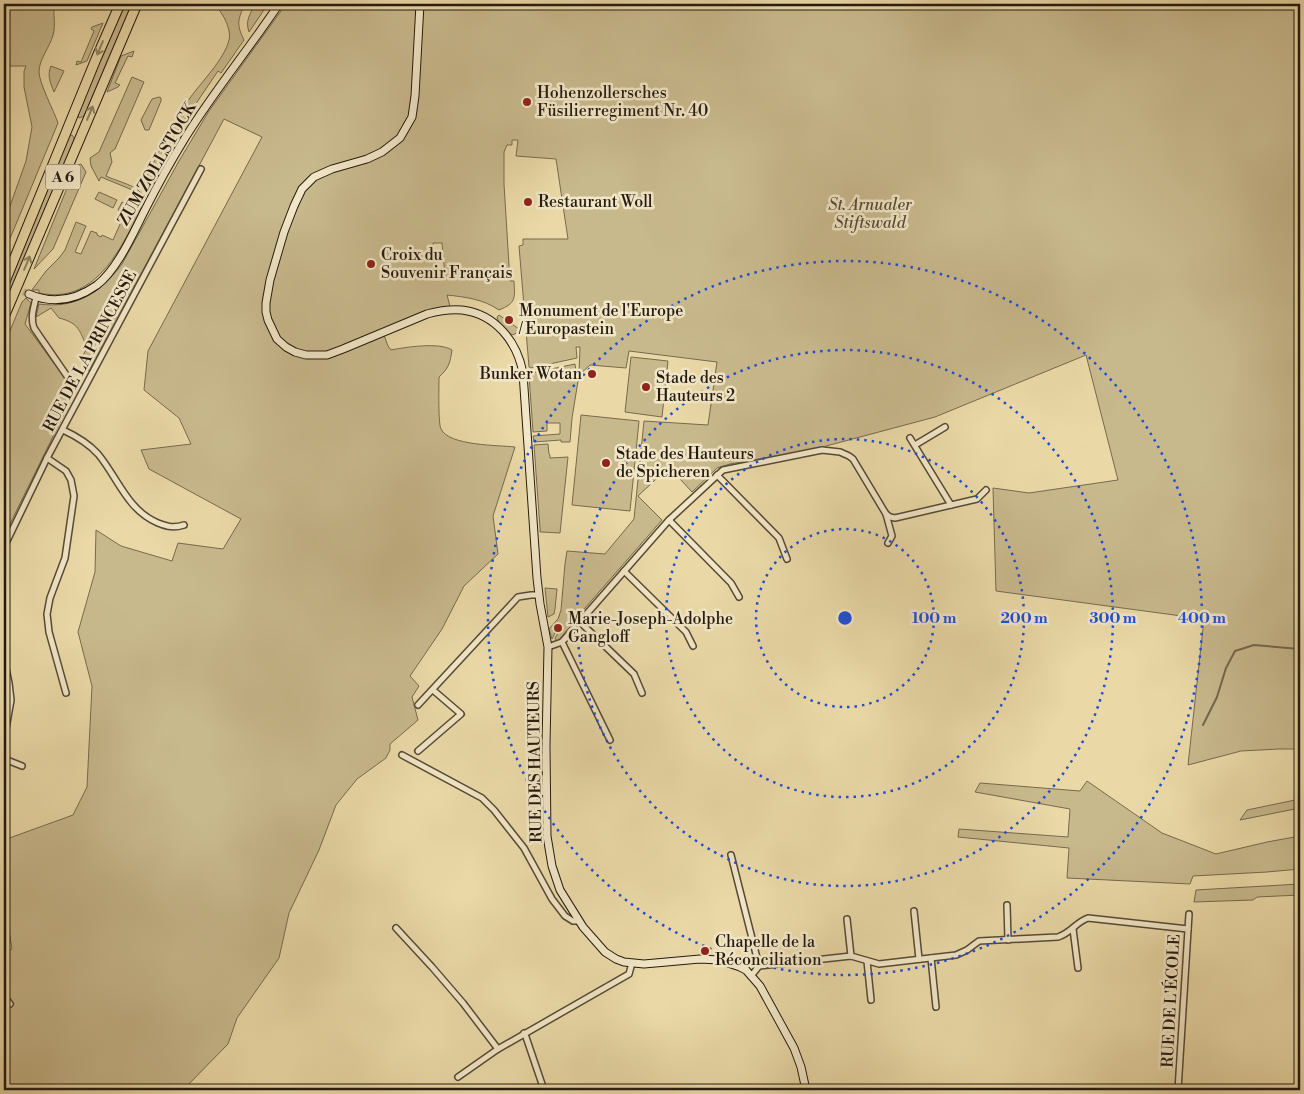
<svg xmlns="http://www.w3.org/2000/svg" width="1304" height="1094" viewBox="0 0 1304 1094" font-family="'Libre Bodoni',serif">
<rect width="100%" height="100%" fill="#ead9a7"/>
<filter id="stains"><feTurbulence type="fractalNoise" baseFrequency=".004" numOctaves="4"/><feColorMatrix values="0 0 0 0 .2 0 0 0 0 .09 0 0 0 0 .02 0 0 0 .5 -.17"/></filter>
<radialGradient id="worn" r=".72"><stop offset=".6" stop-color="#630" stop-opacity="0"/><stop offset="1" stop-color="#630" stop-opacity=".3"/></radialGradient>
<g fill="#c8b98d" stroke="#766a4e" fill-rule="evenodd">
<path d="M4,4H54C53,14 56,25 53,35C50,47 39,59 39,72C39,83 54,111 58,123L4,253V223L26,161L32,127L24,87V71L26,66H4Z"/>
<path d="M124,4H132L84,116L79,118L77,113Z"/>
<path d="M212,4H245C238,19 236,24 244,40L221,73L218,71L174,136L166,151L169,154L151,191L144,182C158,153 172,124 190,98C202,81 224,60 229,40C232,30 222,9 212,4Z"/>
<path d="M255,4H268L249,32C245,20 250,15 255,4Z"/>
<path d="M286,4H1300V749H1279L1241,751L1188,765L1204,619L996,591L993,488L1029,493L1118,480L1086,355L935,417L815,449L730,464L717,468L692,492L669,467L638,496L662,520L578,616L574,615L570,627L557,642L555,638L562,627L557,625L555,630L556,631L552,639L549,629L558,619L561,610L565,564L567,551L605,554L634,519L644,421L708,425L717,362L629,351L626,368L590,365L579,375L572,418L570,442H561V440L534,442L533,436L560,434V423H547V431L533,432L529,375L532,373L575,364L576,371L579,372L580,347H576L577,358L531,368L529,367L519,246L523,245V239H568L556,159L516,156L518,140H512V145H507L504,152V184L510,281H514C515,299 516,303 499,310C483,299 465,297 447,295L451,310L438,311L383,332L388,346L391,350C406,347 440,342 452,350C450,363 449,368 439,377C439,387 438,423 441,429C449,446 498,445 515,447L493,516L498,554L464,586L442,629L410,676L419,686L412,697L418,720L390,744V750L386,758L357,779L336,805L319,850L289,913L279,958L237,1018L228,1044L183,1090H4V953L12,949L4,898V840L73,815L87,787L92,686L78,632L95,572L96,530L121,546L172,561L178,543L223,549L241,519L149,469L141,450L191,444L179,418L144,390L148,351L262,137L224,119L89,371L81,359L87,348C80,331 79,323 59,318L51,308L36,317L39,304C76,309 100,293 122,264L179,161L209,111ZM433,243H442L445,276L437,277Z"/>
<path d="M103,23L87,61L76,65L77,61L81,62L94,31L91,29L92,27Z"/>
<path d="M134,51L132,57L128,56L115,83L120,85L118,87L107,92L121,56Z"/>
<path d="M51,66L64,71L54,92C50,82 47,75 51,66Z"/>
<path d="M132,77L144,82L115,149L110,153L112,162L106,176C118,182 138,185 144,197L143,200L141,199L142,194L101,177L99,181L91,166L90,158L99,152Z"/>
<path d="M159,97L161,98V101L149,130H145L141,120L152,99Z"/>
<path d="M72,135L74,138V140L4,308V297L68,138L69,136Z"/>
<path d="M81,164L86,172L53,249L34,269L76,166Z"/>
<path d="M99,192L117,200L113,208L95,199Z"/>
<path d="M122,202L136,208L138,204L141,209C120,250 95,305 39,293V290H32L46,271L59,258L65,250L76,222L86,226L75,252L81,254L91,231L97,233V235L101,237L102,235L113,240L125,213L118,210Z"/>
<path d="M26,298L31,303L25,324L67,381L71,400L4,536V345L22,302Z"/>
<path d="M499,315L519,329L518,332L513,335C507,332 498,324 497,317Z"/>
<path d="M631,357L668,361L662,417L625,412Z"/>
<path d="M581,415L639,421L630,511L572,505Z"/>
<path d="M548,444L549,454L550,455V458L568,457L560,533L542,532H540V528L534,445Z"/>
<path d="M545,588L557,589L555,609L554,614L548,617Z"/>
<path d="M1087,781L1162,833L1216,854L1267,842L1300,836V869L1267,872L1193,876L1190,884L1067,878L1069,848L958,837L959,829L1068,837L1070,809L975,792L980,783L1080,791Z"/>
<path d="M1300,799V808L1240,820L1247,810Z"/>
<path d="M1300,884V895L1257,897L1253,900L1194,902L1196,890Z"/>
</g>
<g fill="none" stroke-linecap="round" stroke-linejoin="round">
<path stroke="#73664c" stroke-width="2" d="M1203,725L1217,697L1226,668L1235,651L1254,645L1300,649"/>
<path stroke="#c2b389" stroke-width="7" stroke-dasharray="7 3.5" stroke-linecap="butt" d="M4,283L29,294"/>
<g stroke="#564a36" stroke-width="8">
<g id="street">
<path d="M4,91L6,87"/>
<path d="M36,297C34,308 30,317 34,328L69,379"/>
<path d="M63,430C76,436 88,443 98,454C118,478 127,510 158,523C168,527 174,528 184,525"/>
<path d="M910,438L951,505"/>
<path d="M915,445L945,427"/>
<path d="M47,458L66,471L71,480L74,496L65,558L50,598L47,614L49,632L66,693"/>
<path d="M717,475L779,538L787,559"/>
<path d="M886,514L892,536L888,543"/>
<path d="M669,520L731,583L739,597"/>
<path d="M4,545L7,541L47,458L201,169"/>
<path d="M624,571L686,632L693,646"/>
<path d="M579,621L634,674L642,693"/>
<path d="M562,642L610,740"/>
<path d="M548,647L562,642L669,520L723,470L822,450L840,452L849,456L853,459L886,514L890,517L895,518L977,499L986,490"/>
<path d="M4,659L9,683L11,700L4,740"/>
<path d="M418,705L518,597L531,595H539"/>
<path d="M418,751L461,714L433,690"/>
<path d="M402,755L482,798L494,810L524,848L552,899L565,916L573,921H579"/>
<path d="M4,756L7,760L22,766"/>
<path d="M731,855L759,966L752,975"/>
<path d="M1007,905L1008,940"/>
<path d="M914,911L919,959"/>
<path d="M847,919L851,956"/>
<path d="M396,928L432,967L463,1003L498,1049"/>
<path d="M1073,929L1078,968"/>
<path d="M931,958L936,1007"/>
<path d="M867,961L871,1000"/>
<path d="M759,966L851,956L879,964L956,955L967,950L979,941L1058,937C1071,933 1076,922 1088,918L1188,929"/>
<path d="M4,996L10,1004"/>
<path d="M524,1033L526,1037L544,1090"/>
<path d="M458,1077L498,1049L629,974L632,963"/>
<path d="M1178,1090L1189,914"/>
</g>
</g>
<g stroke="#241a10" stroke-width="9">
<g id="secondary">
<path d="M420,4L415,96L412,117L400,138L382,152L367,159L332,169L314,177L302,189L294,206L284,232L270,280L266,303V312L268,320L277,339L286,347L295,352L306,355H327L343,349L427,314C438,311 450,309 462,310C495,314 517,341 523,373L537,578L540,604L548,647L546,745L547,836L552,866L560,890L583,927L605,952L616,959L624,962L644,964L700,959L719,960L740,967L746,970L760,986L794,1048L801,1067L806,1090"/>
<path d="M29,294C54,305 76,300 97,285C118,269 134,231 146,208C158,184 171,161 185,138C214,91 249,49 279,4"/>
</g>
</g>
<g stroke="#241a10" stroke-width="11">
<g id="highway">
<path d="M4,284L96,59L120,4"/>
<path d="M4,317L137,4"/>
</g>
</g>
<use href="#street" stroke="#f1e6c6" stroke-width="5"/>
<use href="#secondary" stroke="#f1e6c6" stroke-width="7"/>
<use href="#highway" stroke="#ead9a7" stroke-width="9"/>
</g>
<defs><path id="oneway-shaft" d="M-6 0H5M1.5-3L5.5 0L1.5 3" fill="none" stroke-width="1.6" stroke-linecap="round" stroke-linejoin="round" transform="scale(1.25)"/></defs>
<g stroke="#918363">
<use href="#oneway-shaft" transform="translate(100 48) rotate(113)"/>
<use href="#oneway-shaft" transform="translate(90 113) rotate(-67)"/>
<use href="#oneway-shaft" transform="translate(27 263) rotate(-67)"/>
</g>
<g fill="none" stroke="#1d4ed8" stroke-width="2.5" stroke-dasharray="2.5 5">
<circle cx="845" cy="618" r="89"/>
<circle cx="845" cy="618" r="179"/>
<circle cx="845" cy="618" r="268"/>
<circle cx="845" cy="618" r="357"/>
</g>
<g fill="#8f2418" stroke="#f1e6c6" stroke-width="2">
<circle cx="527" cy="102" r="5"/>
<circle cx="528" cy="202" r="5"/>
<circle cx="371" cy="264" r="5"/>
<circle cx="509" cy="320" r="5"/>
<circle cx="592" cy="374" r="5"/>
<circle cx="646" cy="387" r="5"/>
<circle cx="606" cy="463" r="5"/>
<circle cx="558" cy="628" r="5"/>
<circle cx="705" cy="951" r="5"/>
</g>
<g text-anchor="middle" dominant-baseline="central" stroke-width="5" stroke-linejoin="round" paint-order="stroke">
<rect fill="#f1e6c6" stroke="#625747" stroke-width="1" x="45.5" y="164.5" width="35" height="25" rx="4"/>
<g font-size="15" font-weight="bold" fill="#241a10">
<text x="63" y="177">A 6</text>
</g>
<g font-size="16" fill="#241a10" stroke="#f1e6c6" text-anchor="start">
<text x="537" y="93">Hohenzollersches<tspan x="537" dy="18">Füsilierregiment Nr. 40</tspan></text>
<text x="538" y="202">Restaurant Woll</text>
<text x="381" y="255">Croix du<tspan x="381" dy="18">Souvenir Français</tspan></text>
<text x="519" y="311">Monument de l'Europe<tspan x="519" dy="18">/ Europastein</tspan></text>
<text x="582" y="374" text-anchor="end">Bunker Wotan</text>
<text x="656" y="378">Stade des<tspan x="656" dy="18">Hauteurs 2</tspan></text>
<text x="616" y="454">Stade des Hauteurs<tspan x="616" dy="18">de Spicheren</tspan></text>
<text x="568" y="619">Marie-Joseph-Adolphe<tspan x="568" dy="18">Gangloff</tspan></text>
<text x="715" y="942">Chapelle de la<tspan x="715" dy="18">Réconciliation</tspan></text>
</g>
<g font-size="16" fill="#241a10" stroke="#f1e6c6">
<text transform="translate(157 164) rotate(-60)">ZUM ZOLLSTOCK</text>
<text transform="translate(90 351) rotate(-62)">RUE DE LA PRINCESSE</text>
<text transform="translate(535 762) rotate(-91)">RUE DES HAUTEURS</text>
<text transform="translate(1171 1001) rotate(-87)">RUE DE L'ÉCOLE</text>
</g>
<g font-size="16" font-style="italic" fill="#554a36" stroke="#f1e6c6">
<text x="870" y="205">St. Arnualer<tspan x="870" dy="18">Stiftswald</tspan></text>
</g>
</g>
<circle cx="845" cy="618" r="8" fill="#1d4ed8" stroke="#f1e6c6" stroke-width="2.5"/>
<g font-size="15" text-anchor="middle" font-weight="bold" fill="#1d4ed8" stroke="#f1e6c6" stroke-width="5" stroke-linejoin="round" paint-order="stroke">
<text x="934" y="623">100 m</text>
<text x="1024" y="623">200 m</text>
<text x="1113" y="623">300 m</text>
<text x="1202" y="623">400 m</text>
</g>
<rect width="1304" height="1094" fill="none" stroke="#ead9a7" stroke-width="20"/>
<rect x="5" y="5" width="1294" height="1084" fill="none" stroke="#241a10" stroke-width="2.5"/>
<rect x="10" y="10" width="1284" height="1074" fill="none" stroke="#241a10"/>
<rect width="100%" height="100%" filter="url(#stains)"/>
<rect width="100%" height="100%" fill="url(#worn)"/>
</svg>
